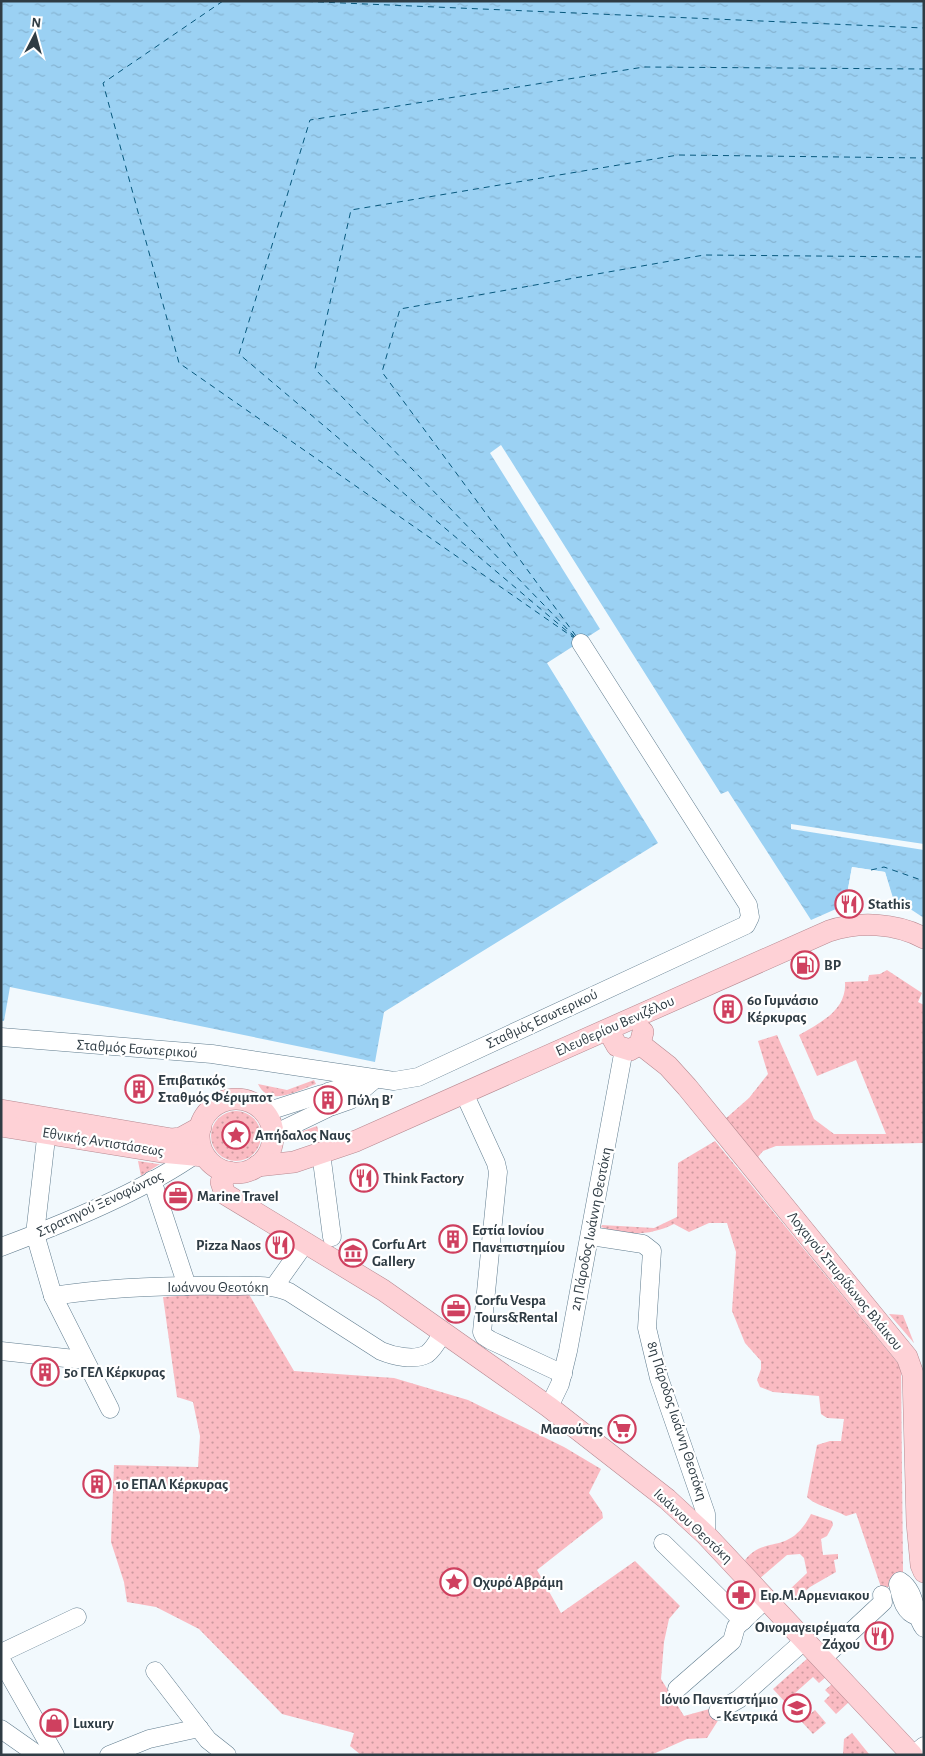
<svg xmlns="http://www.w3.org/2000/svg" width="925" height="1756" viewBox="0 0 925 1756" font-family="'Alegreya Sans',sans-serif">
<defs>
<pattern id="grass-dots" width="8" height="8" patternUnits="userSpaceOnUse" patternTransform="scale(1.25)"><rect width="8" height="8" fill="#fabbc2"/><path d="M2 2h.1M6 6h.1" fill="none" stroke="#cb999f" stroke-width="1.8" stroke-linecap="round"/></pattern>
<pattern id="water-ripples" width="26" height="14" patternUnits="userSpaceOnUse" patternTransform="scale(1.25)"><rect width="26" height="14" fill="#9bd1f3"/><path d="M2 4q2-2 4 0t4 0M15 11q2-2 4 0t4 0" fill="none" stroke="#86b4d2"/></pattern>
</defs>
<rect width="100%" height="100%" fill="#f2f9fd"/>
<g fill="url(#grass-dots)">
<path d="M887,970L922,993L918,1002L924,1005V1143L776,1146L763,1151L758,1157L724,1120L749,1098L768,1074L758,1041L777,1035L814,1119L834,1134H886L856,1060L817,1076L799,1035C820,1023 847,1010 845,982L868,981L869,975L880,974Z"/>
<path d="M314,1080L316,1084C299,1090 269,1108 258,1084L287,1090Z"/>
<circle cx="236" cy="1136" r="25"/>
<path d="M317,1126L318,1130L326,1136L308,1142L299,1140L300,1132Z"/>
<path d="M715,1141L901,1367L903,1572L894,1584L882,1590L856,1513L846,1516C836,1510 814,1505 807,1497L817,1445L830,1441H841L844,1419L827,1418L821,1414L819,1396L773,1392L760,1387L757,1380L761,1369V1361L745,1343L732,1311L736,1252L727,1223H709L689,1232L674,1224C650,1236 625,1236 601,1227L602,1225L654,1228L677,1217L678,1163Z"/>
<path d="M138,1161L158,1164H160L141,1176Z"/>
<path d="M247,1291L294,1371L394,1378L468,1400L564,1447L601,1469L589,1493L602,1512L603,1518L537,1570L561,1613L635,1561L680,1606L669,1619L664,1642L661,1679L684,1716L713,1708L719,1719L707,1738L687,1739L651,1755H361L350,1746L354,1733L282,1714L199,1629L156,1607L127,1602L124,1582L111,1542L114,1465L198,1467L200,1436L193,1402L177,1397L163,1297Z"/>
<path d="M889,1314L903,1315L914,1343Z"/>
<path d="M811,1514L832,1521L833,1525L827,1536L821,1539L823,1555L838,1554V1559L834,1560L836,1572L810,1587L795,1600L786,1593L807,1573L804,1558L800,1554L787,1555L758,1580L745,1560C765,1534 789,1557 811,1514Z"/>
<path d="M809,1657L826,1677L819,1683L813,1677L785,1702L773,1689Z"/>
<path d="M832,1684L849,1702L836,1714L824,1701L830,1695L825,1690Z"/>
<path d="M815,1710L826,1723L813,1734L801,1721Z"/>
<path d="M852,1733L869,1754V1755H843L844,1739Z"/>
</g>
<path fill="url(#water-ripples)" d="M1,1H924V918L892,897L885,872L852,867L845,905L811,920L728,791L721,794L501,445L490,453L600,629L547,663L658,843L384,1012L375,1062L10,987L4,1021H1Z"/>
<g fill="#f2f9fd">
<path d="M791,824L924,844V850L791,829Z"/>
<path d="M852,867L885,872L894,901L890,898L883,874L854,870L848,905H845Z"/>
</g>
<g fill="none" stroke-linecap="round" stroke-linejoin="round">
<g stroke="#07587d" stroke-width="1" stroke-dasharray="6 5" stroke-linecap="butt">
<path d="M223,1L103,83L179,363L574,638"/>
<path d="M296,1L924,28"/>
<path d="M576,636L382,372L400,309L704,255L924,257"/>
<path d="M575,637L315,369L351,210L678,155L924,158"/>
<path d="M575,638L239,354L310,120L644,67L924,69"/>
<path d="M871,870L884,867L924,881"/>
</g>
<g stroke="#607c8e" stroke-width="19">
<g id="minor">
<path d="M1,1037L212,1054L394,1081L418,1077L746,925L750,917L748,905L581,643"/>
<path d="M328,1092L367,1081"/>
<path d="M464,1093L496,1163L498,1172L482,1332L484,1336L490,1340L563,1374"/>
<path d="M253,1104L275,1109L322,1094"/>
<path d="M333,1106L350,1100L375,1079"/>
<path d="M48,1121L35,1234L53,1296L110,1409"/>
<path d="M276,1133L328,1108"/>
<path d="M321,1153L332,1237"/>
<path d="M152,1180L187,1286"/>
<path d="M591,1236L643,1244L652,1251L647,1328L659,1378L706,1514V1535"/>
<path d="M1,1247C63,1224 142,1192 196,1154"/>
<path d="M274,1287L306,1242"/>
<path d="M53,1296C112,1287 170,1285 229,1286C249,1286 270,1284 289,1292L381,1351C393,1356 414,1361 427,1354C434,1349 439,1339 443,1332"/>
<path d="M1,1351L84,1360"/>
<path d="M549,1407L560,1384L568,1351L624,1049"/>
<path d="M663,1543L743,1621"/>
<path d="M917,1616C903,1612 901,1596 898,1584L900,1581C917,1592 913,1614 924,1628"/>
<path d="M1,1653L77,1617"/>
<path d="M822,1659L883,1602L882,1595"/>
<path d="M1,1660L55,1755"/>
<path d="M155,1671L208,1740L227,1755"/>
<path d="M677,1689L732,1641L736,1627L766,1599"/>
<path d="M718,1711L739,1699L805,1640"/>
<path d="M1,1729L38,1755"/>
<path d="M109,1755L149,1739L199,1728"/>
<path d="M913,1755L924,1746"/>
</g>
</g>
<g stroke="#b68991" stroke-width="22">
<g id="major">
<path d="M608,1030L617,1046L630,1050L640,1044L643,1032"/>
<path d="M640,1044L668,1066L687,1087L907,1357L913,1374L917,1523L921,1565L924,1572"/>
<circle cx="236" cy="1136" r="37"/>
<path d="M1,1110L172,1139L181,1138L201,1127"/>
<path d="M1,1126L161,1152L204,1156"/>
<path d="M257,1166L294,1162L356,1141L829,931C859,921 896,923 924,938"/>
<path d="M229,1172L221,1182L225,1194L383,1290L549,1407L667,1499L706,1535L912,1755"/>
</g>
</g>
<use href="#minor" stroke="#fff" stroke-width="18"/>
<use href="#major" stroke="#fed1d6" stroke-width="21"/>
</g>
<defs>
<g id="restaurant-ring" transform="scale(1.4375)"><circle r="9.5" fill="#fff" stroke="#cf405f" stroke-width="1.5"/><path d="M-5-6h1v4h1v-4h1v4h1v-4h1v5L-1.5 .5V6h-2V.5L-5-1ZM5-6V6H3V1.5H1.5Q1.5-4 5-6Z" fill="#cf405f"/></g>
<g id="fuel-ring" transform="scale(1.4375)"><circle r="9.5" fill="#fff" stroke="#cf405f" stroke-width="1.5"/><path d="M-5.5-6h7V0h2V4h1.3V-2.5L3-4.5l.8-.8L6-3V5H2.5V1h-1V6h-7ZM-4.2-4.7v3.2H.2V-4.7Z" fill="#cf405f"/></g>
<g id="building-ring" transform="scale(1.4375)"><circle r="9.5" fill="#fff" stroke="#cf405f" stroke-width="1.5"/><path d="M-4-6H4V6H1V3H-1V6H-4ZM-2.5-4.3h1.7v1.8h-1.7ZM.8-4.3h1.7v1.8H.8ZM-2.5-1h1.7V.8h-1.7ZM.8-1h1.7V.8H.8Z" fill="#cf405f"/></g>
<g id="sight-ring" transform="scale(1.4375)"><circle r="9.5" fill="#fff" stroke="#cf405f" stroke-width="1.5"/><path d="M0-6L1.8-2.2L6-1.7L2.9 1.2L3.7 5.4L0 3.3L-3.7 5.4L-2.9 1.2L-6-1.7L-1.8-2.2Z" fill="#cf405f"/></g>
<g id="office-ring" transform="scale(1.4375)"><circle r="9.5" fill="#fff" stroke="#cf405f" stroke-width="1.5"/><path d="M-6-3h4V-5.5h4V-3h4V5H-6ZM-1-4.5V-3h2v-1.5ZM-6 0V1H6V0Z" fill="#cf405f"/></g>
<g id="museum-ring" transform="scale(1.4375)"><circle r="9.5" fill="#fff" stroke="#cf405f" stroke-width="1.5"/><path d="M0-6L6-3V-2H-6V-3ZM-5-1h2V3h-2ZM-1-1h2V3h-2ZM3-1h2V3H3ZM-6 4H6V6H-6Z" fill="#cf405f"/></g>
<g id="supermarket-ring" transform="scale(1.4375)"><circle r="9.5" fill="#fff" stroke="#cf405f" stroke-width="1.5"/><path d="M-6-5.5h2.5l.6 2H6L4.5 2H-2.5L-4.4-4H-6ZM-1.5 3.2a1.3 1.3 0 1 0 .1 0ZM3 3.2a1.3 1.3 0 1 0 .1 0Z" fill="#cf405f"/></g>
<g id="pharmacy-ring" transform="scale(1.4375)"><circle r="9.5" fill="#fff" stroke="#cf405f" stroke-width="1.5"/><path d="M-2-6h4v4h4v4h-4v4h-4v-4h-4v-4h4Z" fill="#cf405f"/></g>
<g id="university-ring" transform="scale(1.4375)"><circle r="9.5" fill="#fff" stroke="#cf405f" stroke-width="1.5"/><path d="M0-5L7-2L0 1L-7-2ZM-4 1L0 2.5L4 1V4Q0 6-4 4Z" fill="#cf405f"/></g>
<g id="shop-ring" transform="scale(1.4375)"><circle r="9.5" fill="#fff" stroke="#cf405f" stroke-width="1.5"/><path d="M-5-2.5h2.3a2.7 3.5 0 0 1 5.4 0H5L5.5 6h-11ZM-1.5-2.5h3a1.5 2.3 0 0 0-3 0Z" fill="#cf405f"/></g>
</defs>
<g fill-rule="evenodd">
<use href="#restaurant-ring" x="849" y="904"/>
<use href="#fuel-ring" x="805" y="965"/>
<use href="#building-ring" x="728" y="1009"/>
<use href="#building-ring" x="139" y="1089"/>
<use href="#building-ring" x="328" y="1100"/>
<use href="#sight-ring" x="236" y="1135"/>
<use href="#restaurant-ring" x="364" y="1178"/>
<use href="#office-ring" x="178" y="1196"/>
<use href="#building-ring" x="453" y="1239"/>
<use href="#restaurant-ring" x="280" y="1245"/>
<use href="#museum-ring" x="353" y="1253"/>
<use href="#office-ring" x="456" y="1309"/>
<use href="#building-ring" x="45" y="1372"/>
<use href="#supermarket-ring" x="622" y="1429"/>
<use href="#building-ring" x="97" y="1484"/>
<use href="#sight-ring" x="454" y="1582"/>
<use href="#pharmacy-ring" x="741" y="1595"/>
<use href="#restaurant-ring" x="879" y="1636"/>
<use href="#university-ring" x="797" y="1708"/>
<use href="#shop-ring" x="54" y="1723"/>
</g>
<g text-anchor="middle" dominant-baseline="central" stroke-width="4.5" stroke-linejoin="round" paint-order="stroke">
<g font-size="15" font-weight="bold" fill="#2f3c44" stroke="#fff" text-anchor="start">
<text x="868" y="904">Stathis</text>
<text x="824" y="965">BP</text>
<text x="747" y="1000">6ο Γυμνάσιο<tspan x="747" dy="17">Κέρκυρας</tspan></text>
<text x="158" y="1080">Επιβατικός<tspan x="158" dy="17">Σταθμός Φέριμποτ</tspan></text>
<text x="347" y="1100">Πύλη Β'</text>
<text x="255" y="1135">Απήδαλος Ναυς</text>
<text x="383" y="1178">Think Factory</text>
<text x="197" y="1196">Marine Travel</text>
<text x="472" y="1230">Εστία Ιονίου<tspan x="472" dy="17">Πανεπιστημίου</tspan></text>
<text x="372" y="1244">Corfu Art<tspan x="372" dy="17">Gallery</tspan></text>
<text x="261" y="1245" text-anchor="end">Pizza Naos</text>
<text x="475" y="1300">Corfu Vespa<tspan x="475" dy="17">Tours&amp;Rental</tspan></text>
<text x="64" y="1372">5ο ΓΕΛ Κέρκυρας</text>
<text x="603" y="1429" text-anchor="end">Μασούτης</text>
<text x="116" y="1484">1ο ΕΠΑΛ Κέρκυρας</text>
<text x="473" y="1582">Οχυρό Αβράμη</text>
<text x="760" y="1595">Ειρ.Μ.Αρμενιακου</text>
<text x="860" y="1627" text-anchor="end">Οινομαγειρέματα<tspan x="860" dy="17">Ζάχου</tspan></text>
<text x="778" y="1699" text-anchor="end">Ιόνιο Πανεπιστήμιο<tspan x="778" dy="17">- Κεντρικά</tspan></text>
<text x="73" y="1723">Luxury</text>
</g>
<g font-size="15" fill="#2f3c44" stroke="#fff">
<text transform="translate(542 1019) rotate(-25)">Σταθμός Εσωτερικού</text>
<text transform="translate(615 1026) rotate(-24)">Ελευθερίου Βενιζέλου</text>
<text transform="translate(137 1049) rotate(4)">Σταθμός Εσωτερικού</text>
<text transform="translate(103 1142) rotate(9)">Εθνικής Αντιστάσεως</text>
<text transform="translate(100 1204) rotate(-25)">Στρατηγού Ξενοφώντος</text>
<text transform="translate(591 1229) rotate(-79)">2η Πάροδος Ιωάννη Θεοτόκη</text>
<text transform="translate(845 1281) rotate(51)">Λοχαγού Σπυρίδωνος Βλάικου</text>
<text x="218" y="1287">Ιωάννου Θεοτόκη</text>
<text transform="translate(677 1421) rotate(72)">8η Πάροδος Ιωάννη Θεοτόκη</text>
<text transform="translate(693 1526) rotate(43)">Ιωάννου Θεοτόκη</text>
</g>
</g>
<rect width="925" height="1756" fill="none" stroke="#2f3c44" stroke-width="5"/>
<g transform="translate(35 35) rotate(6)" stroke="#ffffff" stroke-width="4" paint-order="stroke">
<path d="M0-4L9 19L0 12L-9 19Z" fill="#2f3c44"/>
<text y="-8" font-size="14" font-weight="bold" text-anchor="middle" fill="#2f3c44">N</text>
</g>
</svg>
